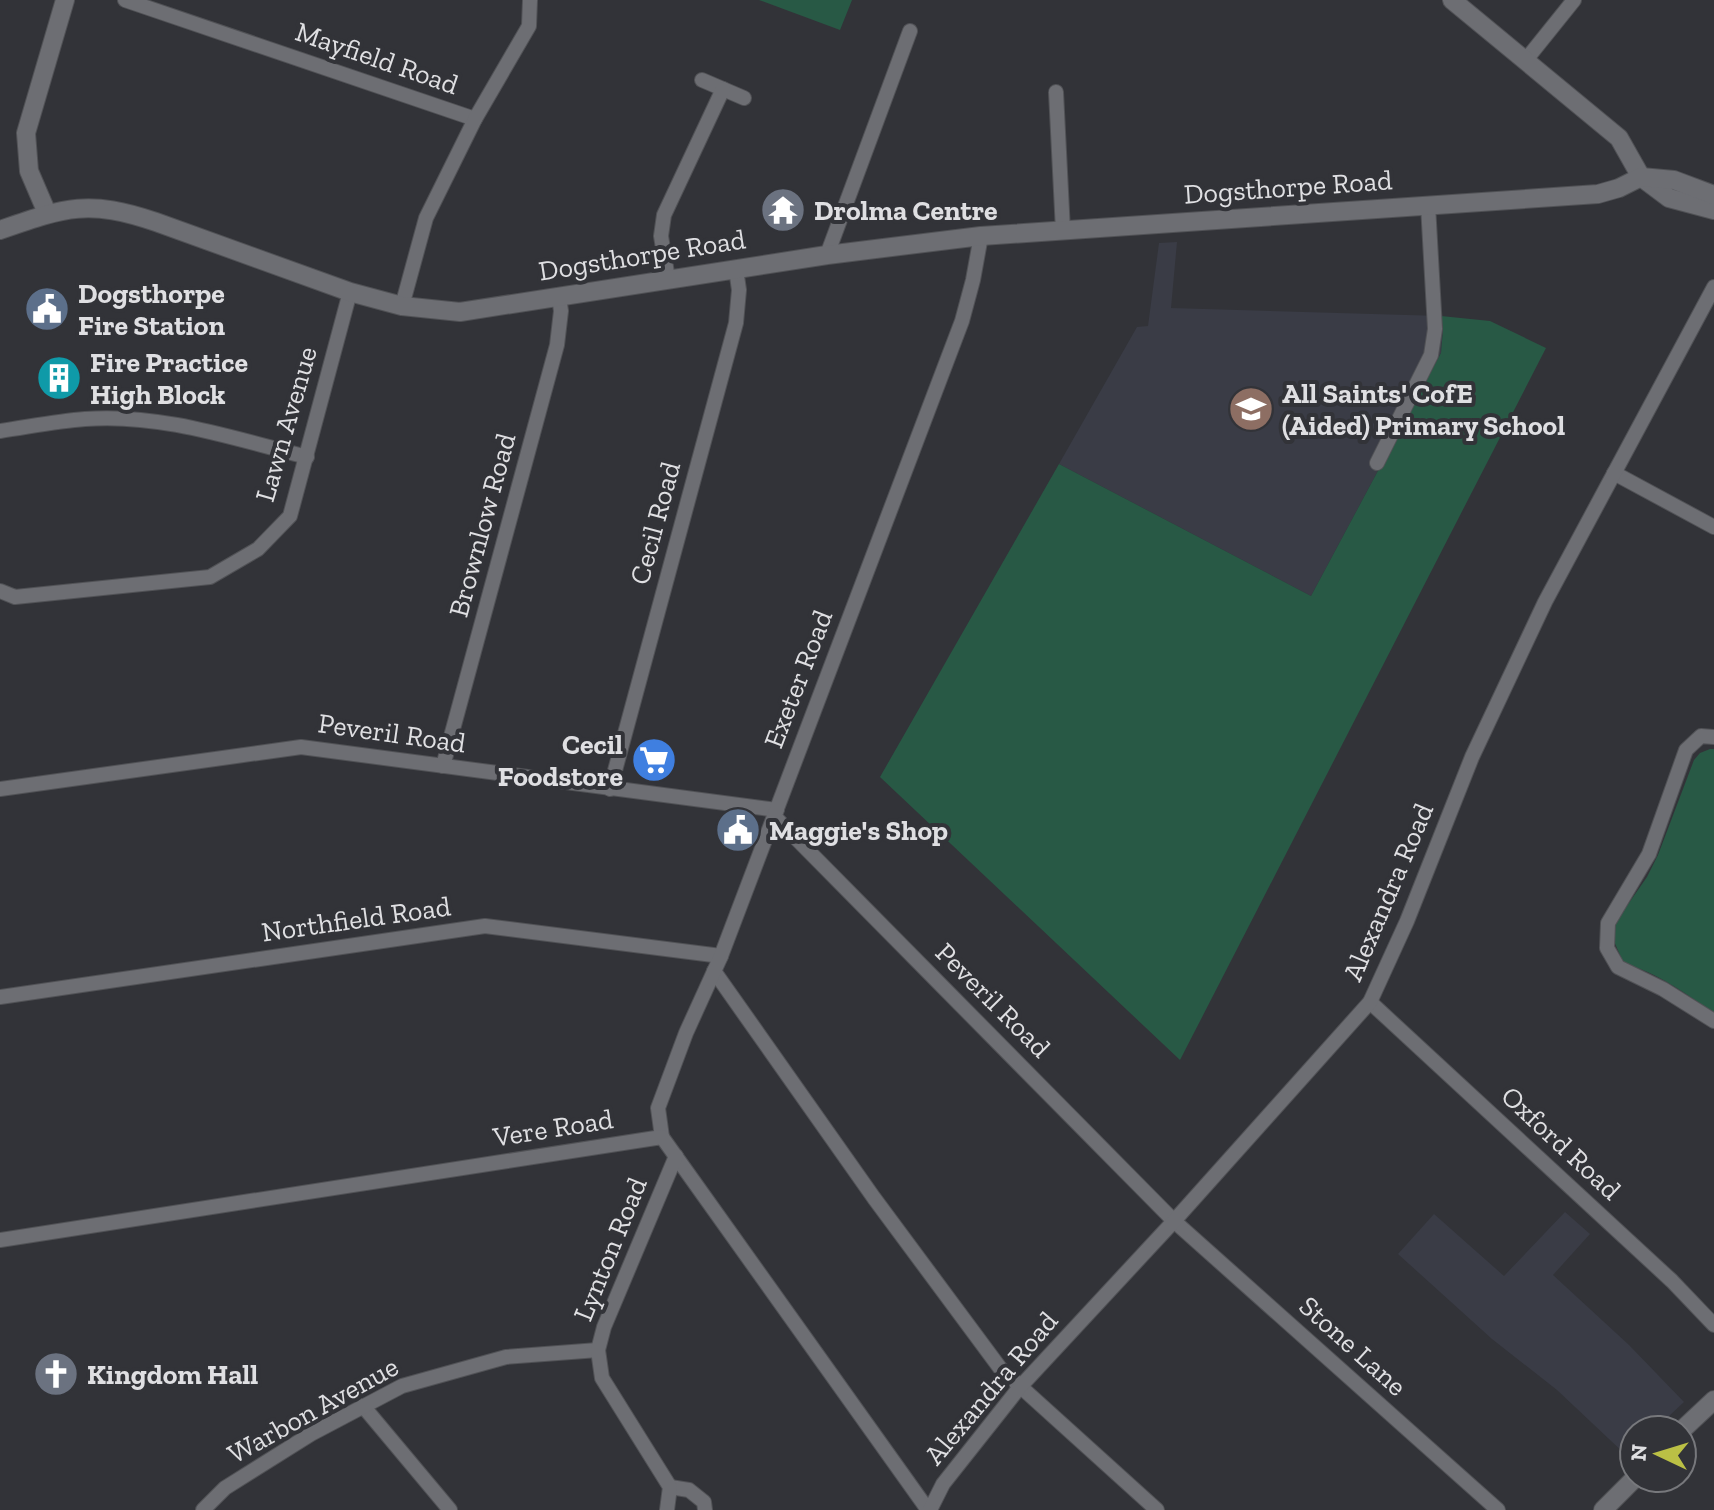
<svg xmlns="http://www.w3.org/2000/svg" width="1714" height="1510" viewBox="0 0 1714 1510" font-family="'Zilla Slab',serif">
<rect width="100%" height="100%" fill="#323338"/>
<g fill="#3a3c46">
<path d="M1177,242L1171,308L1441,316L1443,329L1441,353L1311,596L1059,464L1137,327L1148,326L1159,243Z"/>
<path d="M1565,1212L1590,1234L1553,1275L1629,1345L1684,1402L1654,1430H1634V1448L1626,1455L1557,1390L1492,1339L1398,1254L1434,1214L1504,1276Z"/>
</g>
<g fill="#285945">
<path d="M759,0H852L840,30Z"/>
<path d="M1441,316L1490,321L1546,348L1180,1060L880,777L1059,464L1311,596L1441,353L1443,329Z"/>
<path d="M1710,749H1714V1013C1686,994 1657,972 1624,964L1613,939L1615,923L1647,877L1658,855L1694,760L1700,753Z"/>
</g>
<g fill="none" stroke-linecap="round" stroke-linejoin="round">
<g stroke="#515256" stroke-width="16">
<g id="minor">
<path d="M125,0L475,119"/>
<path d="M1525,61L1574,0"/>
<path d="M702,80L744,98"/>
<path d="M1056,92L1063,231"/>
<path d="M827,255L910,31"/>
<path d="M668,279L661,236L664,215L723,89"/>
<path d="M402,306L426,218L475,119L529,26L530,0"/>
<path d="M0,431C28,427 57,421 85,419C160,413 235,439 307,457"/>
<path d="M1377,463L1431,355L1435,329L1428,205"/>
<path d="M1614,473L1714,527"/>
<path d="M0,591L15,597L210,577L258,549L290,516L350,292"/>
<path d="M1714,737L1701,736L1686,750L1649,854L1608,923L1607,948L1618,967L1663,989L1714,1021"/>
<path d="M443,766L557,345L561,311L559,297"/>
<path d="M0,789L301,747L777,810"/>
<path d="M610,789L736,323L739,290L736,269"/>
<path d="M774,816L1174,1221L1498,1510"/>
<path d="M714,971L874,1198L1000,1368L1157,1510"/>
<path d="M0,997L485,926L721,956"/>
<path d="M1370,1002L1672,1281L1714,1325"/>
<path d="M662,1137L658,1108L686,1033L721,956L962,321L973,280L981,236"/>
<path d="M0,1240L662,1137L928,1510"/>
<path d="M363,1406L450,1510"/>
<path d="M670,1487L689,1490L704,1502L705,1510"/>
<path d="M203,1510L225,1488L311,1434L402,1386L506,1357L598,1350"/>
<path d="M667,1510L670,1487L602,1378L598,1350L604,1327L676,1156"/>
<path d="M930,1510L943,1484L1019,1388L1174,1221L1370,1002L1407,921L1472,757L1545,602L1714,287"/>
</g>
</g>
<g stroke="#515256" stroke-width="20">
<g id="tertiary">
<path d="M1452,0L1619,138L1641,177L1669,198L1714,210"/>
<path d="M47,213L29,171L26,133L65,0"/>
<path d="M0,230C66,207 88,199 156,222L350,292L402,306L460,312L827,255L981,236L1598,194L1619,188L1641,177L1674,180L1714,195"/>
<path d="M1682,1430L1714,1400"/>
<path d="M1603,1510L1635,1478"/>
</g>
</g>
<use href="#minor" stroke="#6d6e73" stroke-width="14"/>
<use href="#tertiary" stroke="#6d6e73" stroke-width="18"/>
</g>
<defs>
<g id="temple-disc" transform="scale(2.3)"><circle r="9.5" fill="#6b7280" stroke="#323338"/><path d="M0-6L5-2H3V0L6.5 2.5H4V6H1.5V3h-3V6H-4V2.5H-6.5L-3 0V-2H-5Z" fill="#fff"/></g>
<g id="civic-disc" transform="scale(2.3)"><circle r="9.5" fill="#5c6f8a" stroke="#323338"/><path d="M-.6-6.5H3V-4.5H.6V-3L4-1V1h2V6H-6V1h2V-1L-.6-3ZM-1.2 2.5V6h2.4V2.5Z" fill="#fff"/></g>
<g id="building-disc" transform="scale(2.3)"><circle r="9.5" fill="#0f9aa8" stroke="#323338"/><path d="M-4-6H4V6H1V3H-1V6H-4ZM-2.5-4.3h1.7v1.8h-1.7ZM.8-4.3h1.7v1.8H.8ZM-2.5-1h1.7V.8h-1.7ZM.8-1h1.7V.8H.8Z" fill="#fff"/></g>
<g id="school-disc" transform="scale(2.3)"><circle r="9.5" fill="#8d6e63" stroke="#323338"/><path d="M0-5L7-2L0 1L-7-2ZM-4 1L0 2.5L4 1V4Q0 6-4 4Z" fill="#fff"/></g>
<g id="supermarket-disc" transform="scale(2.3)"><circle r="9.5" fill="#3f7fe0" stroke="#323338"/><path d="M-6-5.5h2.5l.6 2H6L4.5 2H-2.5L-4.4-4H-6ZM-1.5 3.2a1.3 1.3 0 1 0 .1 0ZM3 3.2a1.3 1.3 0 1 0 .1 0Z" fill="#fff"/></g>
<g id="church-disc" transform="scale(2.3)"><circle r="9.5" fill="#6b7280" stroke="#323338"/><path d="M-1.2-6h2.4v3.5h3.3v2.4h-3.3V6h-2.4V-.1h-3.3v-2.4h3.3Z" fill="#fff"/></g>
</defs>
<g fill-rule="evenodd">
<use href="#temple-disc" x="783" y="210"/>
<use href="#civic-disc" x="47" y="309"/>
<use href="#building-disc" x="59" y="378"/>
<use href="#school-disc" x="1251" y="409"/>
<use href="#supermarket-disc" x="654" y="760"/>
<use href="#civic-disc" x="738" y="830"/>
<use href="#church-disc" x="56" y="1374"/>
</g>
<g text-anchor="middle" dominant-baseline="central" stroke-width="8" stroke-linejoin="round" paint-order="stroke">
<g font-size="28" fill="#dfdfe2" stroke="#323338">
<text transform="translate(377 58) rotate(19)">Mayfield Road</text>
<text transform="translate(1288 187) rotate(-4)">Dogsthorpe Road</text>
<text transform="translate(642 255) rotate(-9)">Dogsthorpe Road</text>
<text transform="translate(286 424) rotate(-74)">Lawn Avenue</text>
<text transform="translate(655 523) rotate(-75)">Cecil Road</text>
<text transform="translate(482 525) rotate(-75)">Brownlow Road</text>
<text transform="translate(798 679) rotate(-69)">Exeter Road</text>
<text transform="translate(392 733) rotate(8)">Peveril Road</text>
<text transform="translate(1388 892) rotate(-67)">Alexandra Road</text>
<text transform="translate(356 919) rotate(-8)">Northfield Road</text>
<text transform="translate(993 1000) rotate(45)">Peveril Road</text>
<text transform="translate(553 1128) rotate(-9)">Vere Road</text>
<text transform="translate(1561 1143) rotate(43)">Oxford Road</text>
<text transform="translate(610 1249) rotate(-68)">Lynton Road</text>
<text transform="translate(1353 1346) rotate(42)">Stone Lane</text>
<text transform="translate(991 1388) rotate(-50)">Alexandra Road</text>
<text transform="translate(313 1410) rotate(-29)">Warbon Avenue</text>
</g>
<g font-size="28" font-weight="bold" fill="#dfdfe2" stroke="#323338" text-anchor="start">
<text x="814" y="210">Drolma Centre</text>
<text x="78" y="293">Dogsthorpe<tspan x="78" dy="32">Fire Station</tspan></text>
<text x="90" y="362">Fire Practice<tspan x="90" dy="32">High Block</tspan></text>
<text x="1282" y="393">All Saints' CofE<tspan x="1282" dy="32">(Aided) Primary School</tspan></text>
<text x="623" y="744" text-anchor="end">Cecil<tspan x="623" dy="32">Foodstore</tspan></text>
<text x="769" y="830">Maggie's Shop</text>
<text x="87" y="1374">Kingdom Hall</text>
</g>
</g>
<g transform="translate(1658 1454) rotate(274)"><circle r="38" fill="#323338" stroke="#77787c" stroke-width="2"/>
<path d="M0-6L14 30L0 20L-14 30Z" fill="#bbc045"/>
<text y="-12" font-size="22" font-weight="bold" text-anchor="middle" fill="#dfdfe2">N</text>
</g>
</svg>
